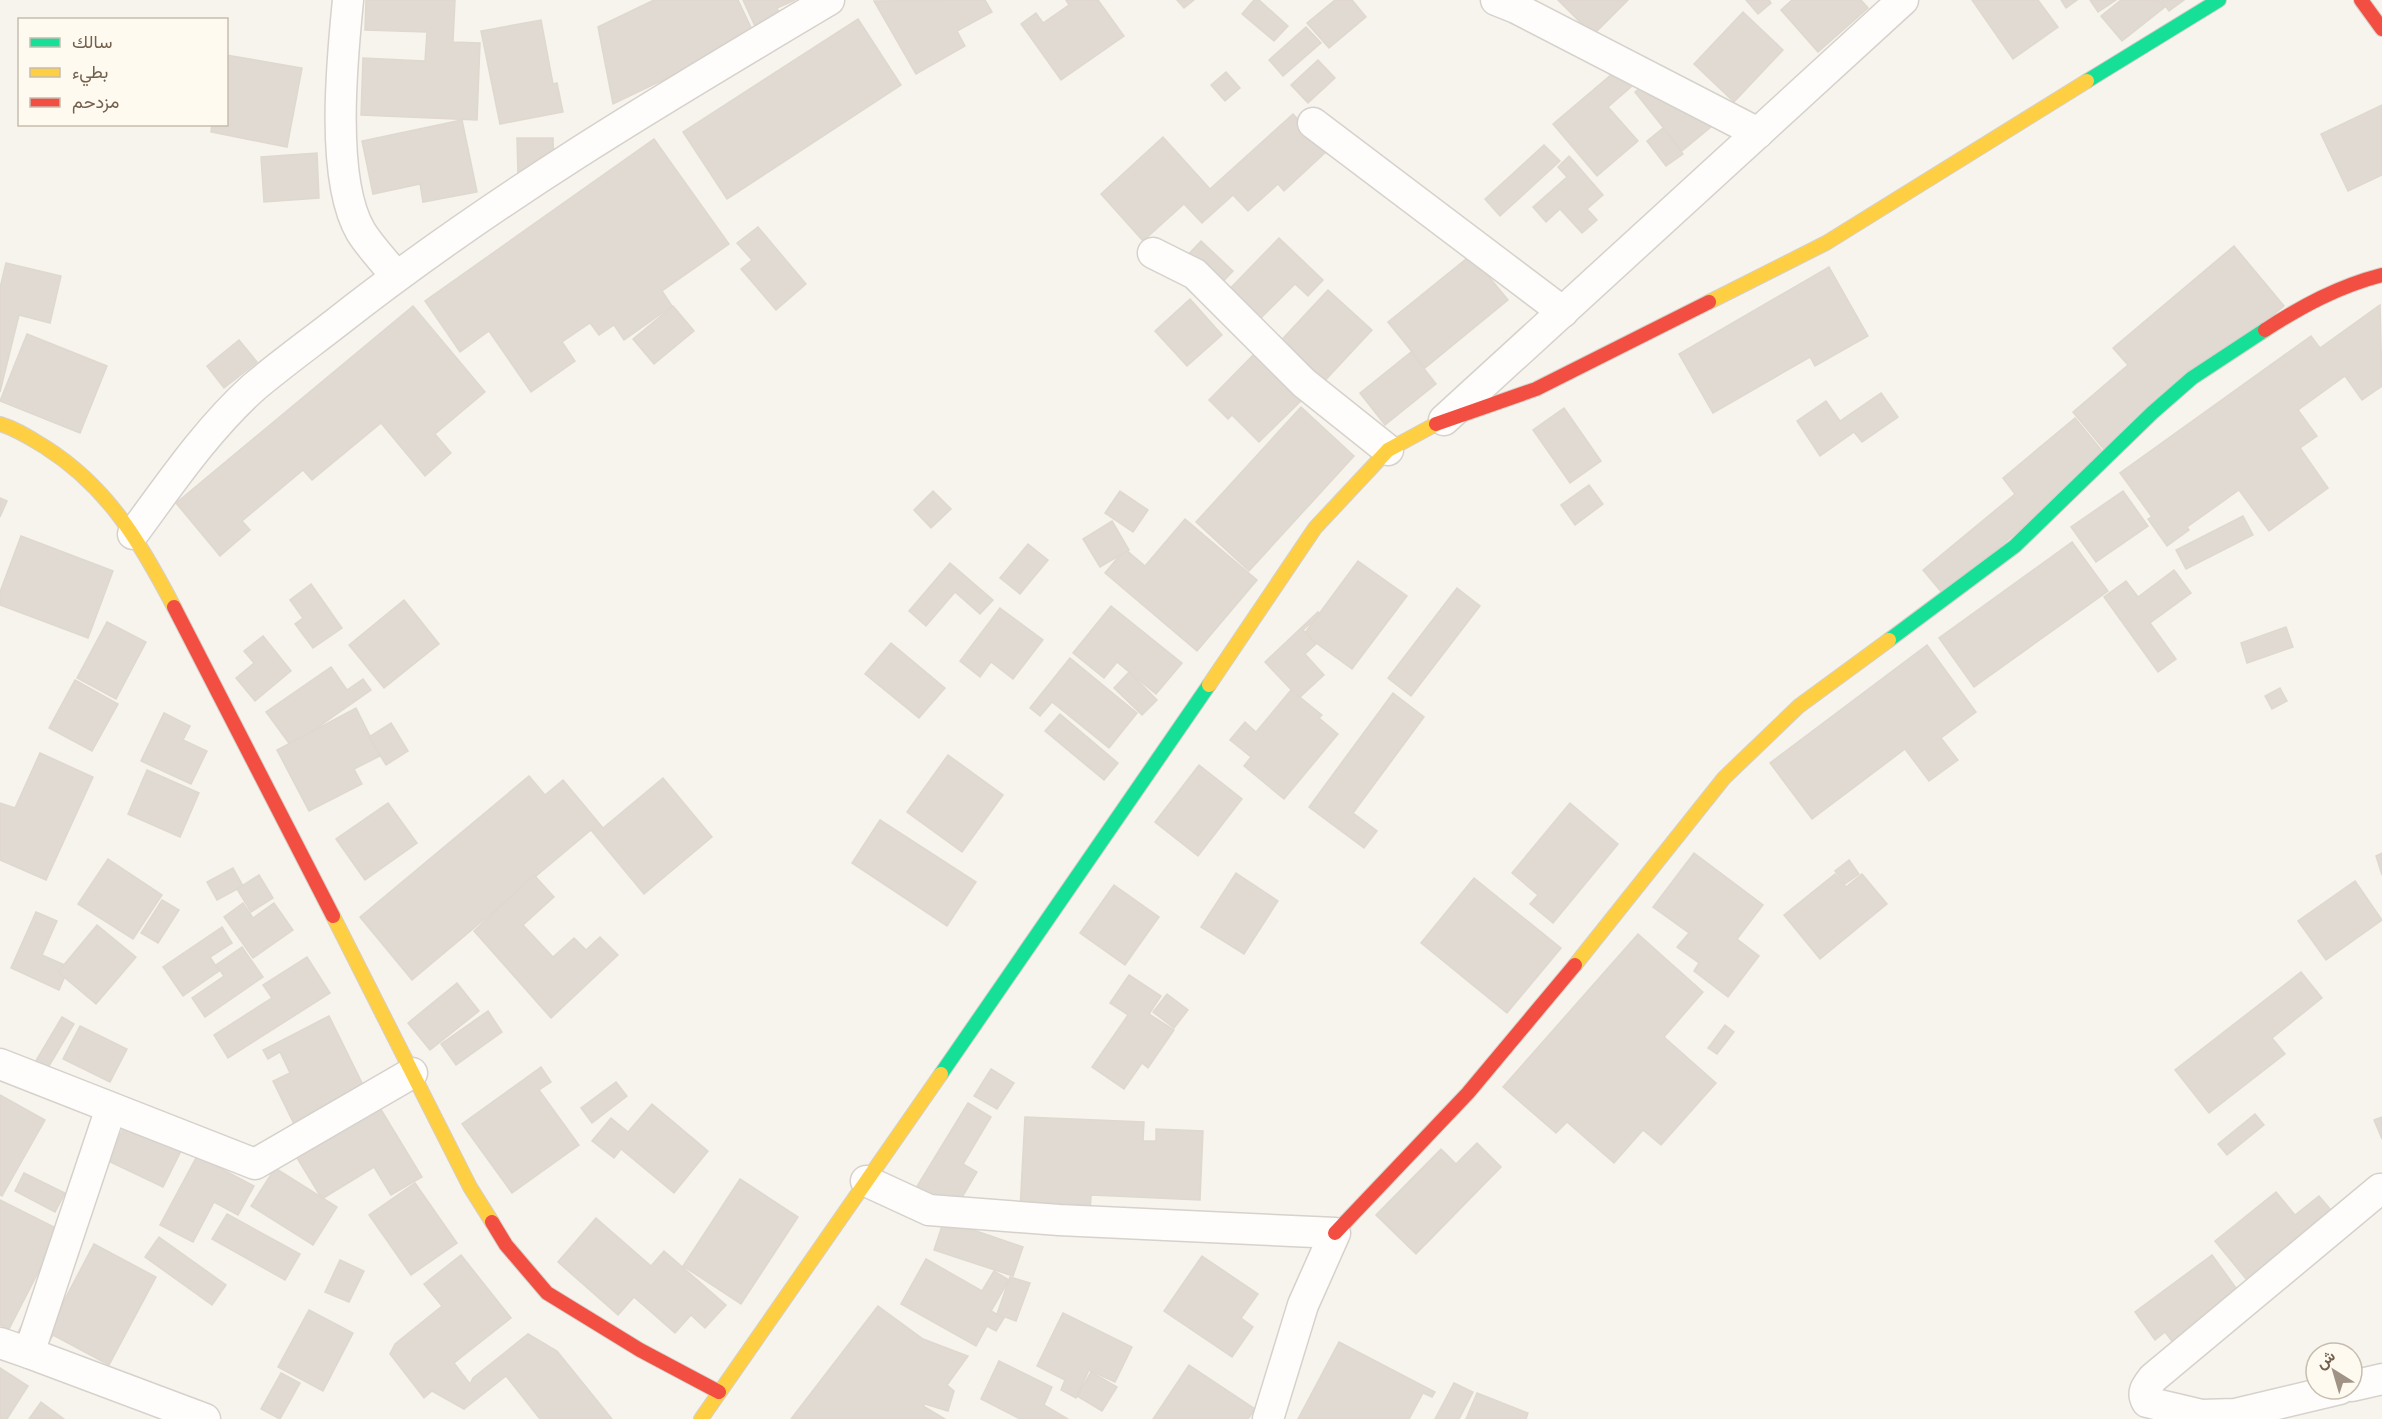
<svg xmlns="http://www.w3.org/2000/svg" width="2382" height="1419" viewBox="0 0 2382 1419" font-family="Cabin,Vazirmatn,sans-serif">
<rect width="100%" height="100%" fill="#f7f4ed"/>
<g fill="#e0dad2" stroke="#dfd8cf" stroke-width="1.5">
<path d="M366,0H455L453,42L480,43L477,120L361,115L363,58L425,61L427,32L365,30Z"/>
<path d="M654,0H738L755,36L613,104L598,27Z"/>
<path d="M743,0H795L777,8L784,23L759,35Z"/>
<path d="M985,0L992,12L957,31L965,46L916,74L874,1Z"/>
<path d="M1066,0H1098L1124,36L1061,80L1021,24L1036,13L1043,23L1069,5Z"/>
<path d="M1177,0H1194L1184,8Z"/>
<path d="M1254,0H1259L1288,26L1274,41L1242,14Z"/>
<path d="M1335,0H1352L1366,17L1329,48L1307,23Z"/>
<path d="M1558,0H1628L1593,35Z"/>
<path d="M1746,0H1769L1771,3L1758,14Z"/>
<path d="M1792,0H1861L1868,8L1818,52L1781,10Z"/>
<path d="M1972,0H2038L2058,27L2013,59Z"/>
<path d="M2061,0H2077L2066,8Z"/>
<path d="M2090,0H2116L2098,12Z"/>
<path d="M2121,0H2159L2165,7L2122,41L2101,16Z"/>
<path d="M2161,0H2184L2169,11Z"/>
<path d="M1743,12L1783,50L1734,102L1694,64Z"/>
<path d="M858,19L901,85L727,199L683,132Z"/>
<path d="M541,20L553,84L557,83L563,112L500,124L481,31Z"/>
<path d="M1306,27L1321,43L1283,76L1269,60Z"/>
<path d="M226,55L302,68L287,147L211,132L212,124H226Z"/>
<path d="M1632,57L1646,74L1608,107L1638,141L1597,176L1553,124Z"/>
<path d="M1318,60L1335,78L1308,103L1291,85Z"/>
<path d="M1664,69L1711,127L1682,151L1635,92Z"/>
<path d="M1226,72L1240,88L1225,101L1211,85Z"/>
<path d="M2382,105V175L2348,191L2321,134Z"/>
<path d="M1293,114L1327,151L1284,191L1278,184L1248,211L1233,195L1202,223L1184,204L1143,241L1101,194L1163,137L1210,189Z"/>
<path d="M462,120L477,192L423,202L420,184L373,194L362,141Z"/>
<path d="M1663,128L1683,154L1666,166L1647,141Z"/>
<path d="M517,138H553L554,173L518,174Z"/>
<path d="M654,139L729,244L662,291L672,306L624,340L614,325L599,335L590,323L562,342L575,361L531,392L489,331L460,352L425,301Z"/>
<path d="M1544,145L1560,161L1500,216L1485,199Z"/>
<path d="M317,153L319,198L264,202L261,157Z"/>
<path d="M1569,156L1603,195L1587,209L1597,220L1582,233L1560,209L1546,222L1533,207L1567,177L1558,167Z"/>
<path d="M758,227L806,284L776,310L741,269L752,260L737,243Z"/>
<path d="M1279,238L1323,280L1308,296L1295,284L1249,330L1219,300Z"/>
<path d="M1201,241L1233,271L1215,290L1183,260Z"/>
<path d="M2234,246L2284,306L2107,453L2073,412L2128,365L2113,348Z"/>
<path d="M1471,255L1508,300L1425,368L1388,322Z"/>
<path d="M6,263L61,276L50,323L19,315L0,392V288Z"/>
<path d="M1829,267L1868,336L1815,366L1810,357L1713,413L1679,354Z"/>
<path d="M1328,290L1372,330L1319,387L1275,347Z"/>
<path d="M1190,299L1222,335L1187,366L1155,331Z"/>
<path d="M2380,305L2382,386L2362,400L2345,376L2298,410L2317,436L2300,448L2328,488L2269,531L2239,490L2187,527L2189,530L2167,546L2148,519L2152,517L2120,473L2311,336L2320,348Z"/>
<path d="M413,306L485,392L435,434L451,453L425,476L381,423L312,480L303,470L242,521L250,530L220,556L176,503Z"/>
<path d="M673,306L694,331L654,364L633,339Z"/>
<path d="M27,334L107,366L80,433L0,401Z"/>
<path d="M239,340L257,362L224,388L207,366Z"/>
<path d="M1256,352L1303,399L1259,442L1232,415L1228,419L1209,400Z"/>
<path d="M1411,352L1436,384L1385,425L1360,393Z"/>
<path d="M1881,393L1898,417L1862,442L1854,432L1820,456L1797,421L1826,401L1840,421Z"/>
<path d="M1301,407L1354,456L1249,571L1196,522Z"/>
<path d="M1564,408L1601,461L1570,483L1533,430Z"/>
<path d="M2075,418L2107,457L1943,594L1923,570L2015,494L2003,478Z"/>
<path d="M1589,485L1603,504L1575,525L1561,505Z"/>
<path d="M933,491L951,509L931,528L914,510Z"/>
<path d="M1120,491L1148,510L1133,532L1105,513Z"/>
<path d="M2123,491L2148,526L2096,562L2071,527Z"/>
<path d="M0,498L7,501L0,517Z"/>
<path d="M2243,516L2253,535L2186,569L2176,550Z"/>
<path d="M1185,519L1257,580L1197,651L1105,573L1125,549L1145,566Z"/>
<path d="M1112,521L1129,550L1100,567L1083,539Z"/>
<path d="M21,536L113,571L88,638L0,605V592Z"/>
<path d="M2072,542L2108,591L1974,687L1939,638Z"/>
<path d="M1028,544L1048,560L1020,594L1000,578Z"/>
<path d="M1358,561L1407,596L1352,669L1304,634Z"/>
<path d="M950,563L993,600L980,614L955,592L926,626L909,611Z"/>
<path d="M2174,570L2191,593L2150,623L2176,659L2158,672L2104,597L2126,581L2138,597Z"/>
<path d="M311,584L342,628L313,648L295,624L303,618L290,600Z"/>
<path d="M1457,588L1480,606L1411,696L1388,678Z"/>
<path d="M404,600L439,644L384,688L349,645Z"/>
<path d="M1111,606L1182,663L1156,694L1117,662L1104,678L1073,653Z"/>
<path d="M1000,608L1043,640L1013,679L991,662L980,677L960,661Z"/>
<path d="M1318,612L1320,615L1303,630L1316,644L1305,654L1324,675L1299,698L1265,662Z"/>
<path d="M107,622L146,642L116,699L77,678Z"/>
<path d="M2286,627L2293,647L2247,663L2241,643Z"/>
<path d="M263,636L291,671L255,701L236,678L254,663L244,651Z"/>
<path d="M891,643L945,688L919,718L865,674Z"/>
<path d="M1927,645L1976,712L1941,738L1958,760L1929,781L1905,749L1812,819L1770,763Z"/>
<path d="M1070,658L1137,713L1109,748L1052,702L1040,716L1030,708Z"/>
<path d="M331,667L347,690L363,679L371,690L291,746L266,712Z"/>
<path d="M1129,672L1157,700L1142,715L1114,688Z"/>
<path d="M75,680L118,704L92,751L49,728Z"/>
<path d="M2280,688L2287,701L2272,709L2265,696Z"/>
<path d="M1291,690L1322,715L1319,718L1338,734L1284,799L1244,766L1251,757L1230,740L1245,722L1256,732Z"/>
<path d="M1393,693L1424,717L1353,813L1377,831L1364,848L1309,807Z"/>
<path d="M356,708L380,756L354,769L362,784L309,811L277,750Z"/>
<path d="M164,713L190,726L183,740L207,751L191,784L141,761Z"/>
<path d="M1060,714L1118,763L1104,780L1045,731Z"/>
<path d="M391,723L408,751L386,765L369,737Z"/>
<path d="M40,753L93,777L46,880L0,860V803L15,808Z"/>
<path d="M948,755L1003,795L962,852L907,812Z"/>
<path d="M1199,765L1242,799L1198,856L1155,822Z"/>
<path d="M147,770L199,793L180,837L128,814Z"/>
<path d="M529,776L545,795L563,780L603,828L663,778L712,837L644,894L591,830L412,980L360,917Z"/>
<path d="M388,803L417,843L365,880L336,839Z"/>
<path d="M1570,803L1618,844L1553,923L1530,904L1538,895L1512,873Z"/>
<path d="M880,820L976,882L947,926L852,863Z"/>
<path d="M1694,853L1763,905L1737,939L1759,956L1728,997L1694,971L1699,963L1677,947L1689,933L1653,907Z"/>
<path d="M2382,853V875L2376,856Z"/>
<path d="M108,859L162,895L133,939L78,904Z"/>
<path d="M1849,860L1859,874L1845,884L1835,871Z"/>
<path d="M233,868L243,886L217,900L207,882Z"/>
<path d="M1236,873L1278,901L1244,954L1201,927Z"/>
<path d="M1835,874L1846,887L1862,874L1887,904L1820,959L1784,915Z"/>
<path d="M259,875L273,898L251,912L237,889Z"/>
<path d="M534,875L554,897L523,925L553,957L574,938L586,950L600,937L618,955L551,1018L474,931Z"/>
<path d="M1474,878L1561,948L1507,1013L1421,943Z"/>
<path d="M2355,881L2382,920L2326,960L2298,921Z"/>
<path d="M1114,885L1159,917L1125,965L1080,933Z"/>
<path d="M162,900L179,910L158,943L141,933Z"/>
<path d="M243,903L253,918L274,903L293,930L253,958L224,917Z"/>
<path d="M36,912L57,921L42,955L69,967L59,990L11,968Z"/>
<path d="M97,925L136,957L96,1004L58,972Z"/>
<path d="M222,927L232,943L210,957L219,971L183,996L163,967Z"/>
<path d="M1638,934L1703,992L1664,1037L1716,1083L1661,1145L1643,1130L1614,1163L1567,1122L1556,1133L1503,1087Z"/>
<path d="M242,947L263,977L205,1017L192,998L224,976L216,965Z"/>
<path d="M307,957L330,993L228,1058L214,1035L272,998L263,985Z"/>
<path d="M2301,972L2322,998L2272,1038L2285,1054L2209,1113L2175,1070Z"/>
<path d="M1129,975L1161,996L1149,1014L1174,1030L1148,1068L1142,1063L1124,1089L1092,1067L1128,1015L1110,1003Z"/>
<path d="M457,983L479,1011L430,1050L408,1023Z"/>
<path d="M1167,994L1188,1010L1174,1028L1153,1012Z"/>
<path d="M488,1011L502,1032L456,1065L441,1044Z"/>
<path d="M329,1016L366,1091L295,1126L273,1081L290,1073L280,1052L268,1059L263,1050Z"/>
<path d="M62,1017L74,1024L46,1071L34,1064Z"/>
<path d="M1725,1025L1734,1032L1717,1054L1708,1048Z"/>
<path d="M80,1026L127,1049L110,1082L63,1059Z"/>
<path d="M541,1067L551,1082L539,1090L579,1145L512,1193L462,1124Z"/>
<path d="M991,1069L1014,1083L997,1109L974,1096Z"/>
<path d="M616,1082L627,1096L592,1123L581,1108Z"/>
<path d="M0,1095L45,1120L2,1196L0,1195Z"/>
<path d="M377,1103L422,1177L391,1195L374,1167L322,1199L294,1153Z"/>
<path d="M968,1103L991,1117L963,1164L977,1172L954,1211L916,1188Z"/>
<path d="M652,1104L708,1151L674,1193L621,1149L614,1158L592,1141L611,1118L628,1132Z"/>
<path d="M2255,1114L2264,1125L2227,1155L2218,1144Z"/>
<path d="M1025,1117L1144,1122L1143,1141H1156V1129L1203,1131L1200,1200L1091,1195L1090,1213L1020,1210Z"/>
<path d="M2382,1117V1139L2374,1120Z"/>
<path d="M128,1118L184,1145L163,1187L108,1161Z"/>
<path d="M1477,1143L1501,1167L1416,1254L1376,1215L1441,1149L1456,1164Z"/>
<path d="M197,1156L254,1186L238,1215L214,1202L193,1242L160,1225Z"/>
<path d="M275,1168L337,1207L313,1245L251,1206Z"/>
<path d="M24,1173L65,1193L55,1212L15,1191Z"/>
<path d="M740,1179L798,1217L741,1304L683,1266Z"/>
<path d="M415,1183L457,1243L411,1275L369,1215Z"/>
<path d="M2276,1192L2295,1215L2319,1196L2336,1216L2251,1285L2215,1241Z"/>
<path d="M0,1200L60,1230L9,1329L0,1325Z"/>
<path d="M227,1214L300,1254L285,1280L212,1239Z"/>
<path d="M596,1218L651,1266L664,1251L726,1305L705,1328L691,1315L675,1333L634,1297L618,1315L558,1262Z"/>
<path d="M944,1220L1023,1247L1013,1276L934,1250Z"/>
<path d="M159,1237L226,1285L212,1305L145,1257Z"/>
<path d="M94,1244L156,1277L109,1365L53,1335L40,1359L12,1344L33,1304L56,1316Z"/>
<path d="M461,1255L511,1318L454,1363L470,1384L473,1378L528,1334L557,1351L612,1419H540L506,1376L464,1409L432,1391L424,1398L390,1354L395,1344L442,1306L424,1284Z"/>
<path d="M2212,1255L2244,1299L2177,1348L2165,1332L2155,1340L2135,1312Z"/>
<path d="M1202,1256L1258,1294L1241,1318L1253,1327L1232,1357L1164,1311Z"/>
<path d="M926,1259L982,1291L994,1271L1009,1280L991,1311L1004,1318L996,1331L987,1326L976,1346L901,1304Z"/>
<path d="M340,1260L364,1271L349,1302L325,1292Z"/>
<path d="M1010,1277L1030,1283L1016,1321L997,1314Z"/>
<path d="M878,1306L923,1339L968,1356L947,1385L954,1391L948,1411L925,1404L923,1406L945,1419H791Z"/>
<path d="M309,1310L353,1333L323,1391L278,1367Z"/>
<path d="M1063,1313L1132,1347L1115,1382L1089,1370L1076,1398L1061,1390L1065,1380L1037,1366Z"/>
<path d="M1339,1342L1435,1392L1432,1397L1423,1393L1409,1419H1298Z"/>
<path d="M999,1361L1052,1387L1044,1405L1068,1419H1020L981,1399Z"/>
<path d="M1189,1365L1255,1409L1248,1419H1153Z"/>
<path d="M0,1368L28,1386L7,1419H0Z"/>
<path d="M1091,1372L1117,1387L1102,1411L1077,1396Z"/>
<path d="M281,1373L300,1383L280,1419L261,1409Z"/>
<path d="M1454,1383L1473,1392L1459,1419H1435Z"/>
<path d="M1477,1393L1528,1413L1526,1419H1466Z"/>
<path d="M41,1402L64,1419H29Z"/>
</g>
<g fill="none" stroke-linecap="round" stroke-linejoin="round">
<g stroke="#d6d1cb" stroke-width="33">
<g id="street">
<path d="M348,0C342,60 330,180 361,232C371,248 385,262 396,276"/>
<path d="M1496,0L1516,8L1758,133"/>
<path d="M1313,123L1563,312"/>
<path d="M1153,253L1195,274L1304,383L1388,450"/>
<path d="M1444,420L1903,0"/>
<path d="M133,534C170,484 207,429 254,387C280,365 309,344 336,323C492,200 659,101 829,0"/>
<path d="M0,1064L255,1164L412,1073"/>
<path d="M866,1181L929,1210L1059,1220L1335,1233L1303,1305L1268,1419"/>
<path d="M0,1343L29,1353L111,1108"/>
<path d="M29,1353L205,1419"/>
<path d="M2352,1386L2382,1379"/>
<path d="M2340,1389L2235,1414L2202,1415L2147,1402C2141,1392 2147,1386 2153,1378L2380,1189"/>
</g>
</g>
<g stroke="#d5d0c8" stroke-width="16">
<g id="fast">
<path d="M2087,81L2219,0"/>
<path d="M1889,640L2015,546L2152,413L2192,378L2265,330"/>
<path d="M941,1074L1209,685"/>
</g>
</g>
<g stroke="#d5d0c8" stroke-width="16">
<g id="slow">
<path d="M1709,302L1826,243L2087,81"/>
<path d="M0,424C17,429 30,438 45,447C108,487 140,542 174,607"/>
<path d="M1209,685L1315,528L1388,450L1436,424"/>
<path d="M333,916L470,1187L492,1222"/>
<path d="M1575,965L1724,778L1799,706L1889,640"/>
<path d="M701,1419L941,1074"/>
</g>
</g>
<g stroke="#d5d0c8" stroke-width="16">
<g id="jam">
<path d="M2361,0L2382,29"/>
<path d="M2265,330C2302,306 2339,286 2382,275"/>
<path d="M1436,424L1536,389L1709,302"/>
<path d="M174,607L333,916"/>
<path d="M492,1222L506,1245L547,1293L640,1350L719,1392"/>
<path d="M1335,1233L1468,1093L1575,965"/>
</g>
</g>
<use href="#street" stroke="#fefdfc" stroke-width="30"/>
<use href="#fast" stroke="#16e098" stroke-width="14"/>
<use href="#slow" stroke="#ffcf43" stroke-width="14"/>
<use href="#jam" stroke="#f24e42" stroke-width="14"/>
</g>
<rect x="18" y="18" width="210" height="108" fill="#fefaef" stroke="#c6bdaf" stroke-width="1.5"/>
<rect x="30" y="38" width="30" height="9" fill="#16e098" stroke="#c6bdaf" stroke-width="1.5"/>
<text x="72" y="48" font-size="18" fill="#73614e">سالك</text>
<rect x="30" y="68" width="30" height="9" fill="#ffcf43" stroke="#c6bdaf" stroke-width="1.5"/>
<text x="72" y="78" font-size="18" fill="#73614e">بطيء</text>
<rect x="30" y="98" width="30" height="9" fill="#f24e42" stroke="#c6bdaf" stroke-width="1.5"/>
<text x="72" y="108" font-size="18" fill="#73614e">مزدحم</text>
<g transform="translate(2334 1371) rotate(323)"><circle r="28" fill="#fefaef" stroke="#c6bdaf" stroke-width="1.5"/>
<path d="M0-4.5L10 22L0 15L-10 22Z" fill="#a19486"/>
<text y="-9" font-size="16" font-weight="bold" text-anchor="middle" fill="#73614e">ش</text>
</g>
</svg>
